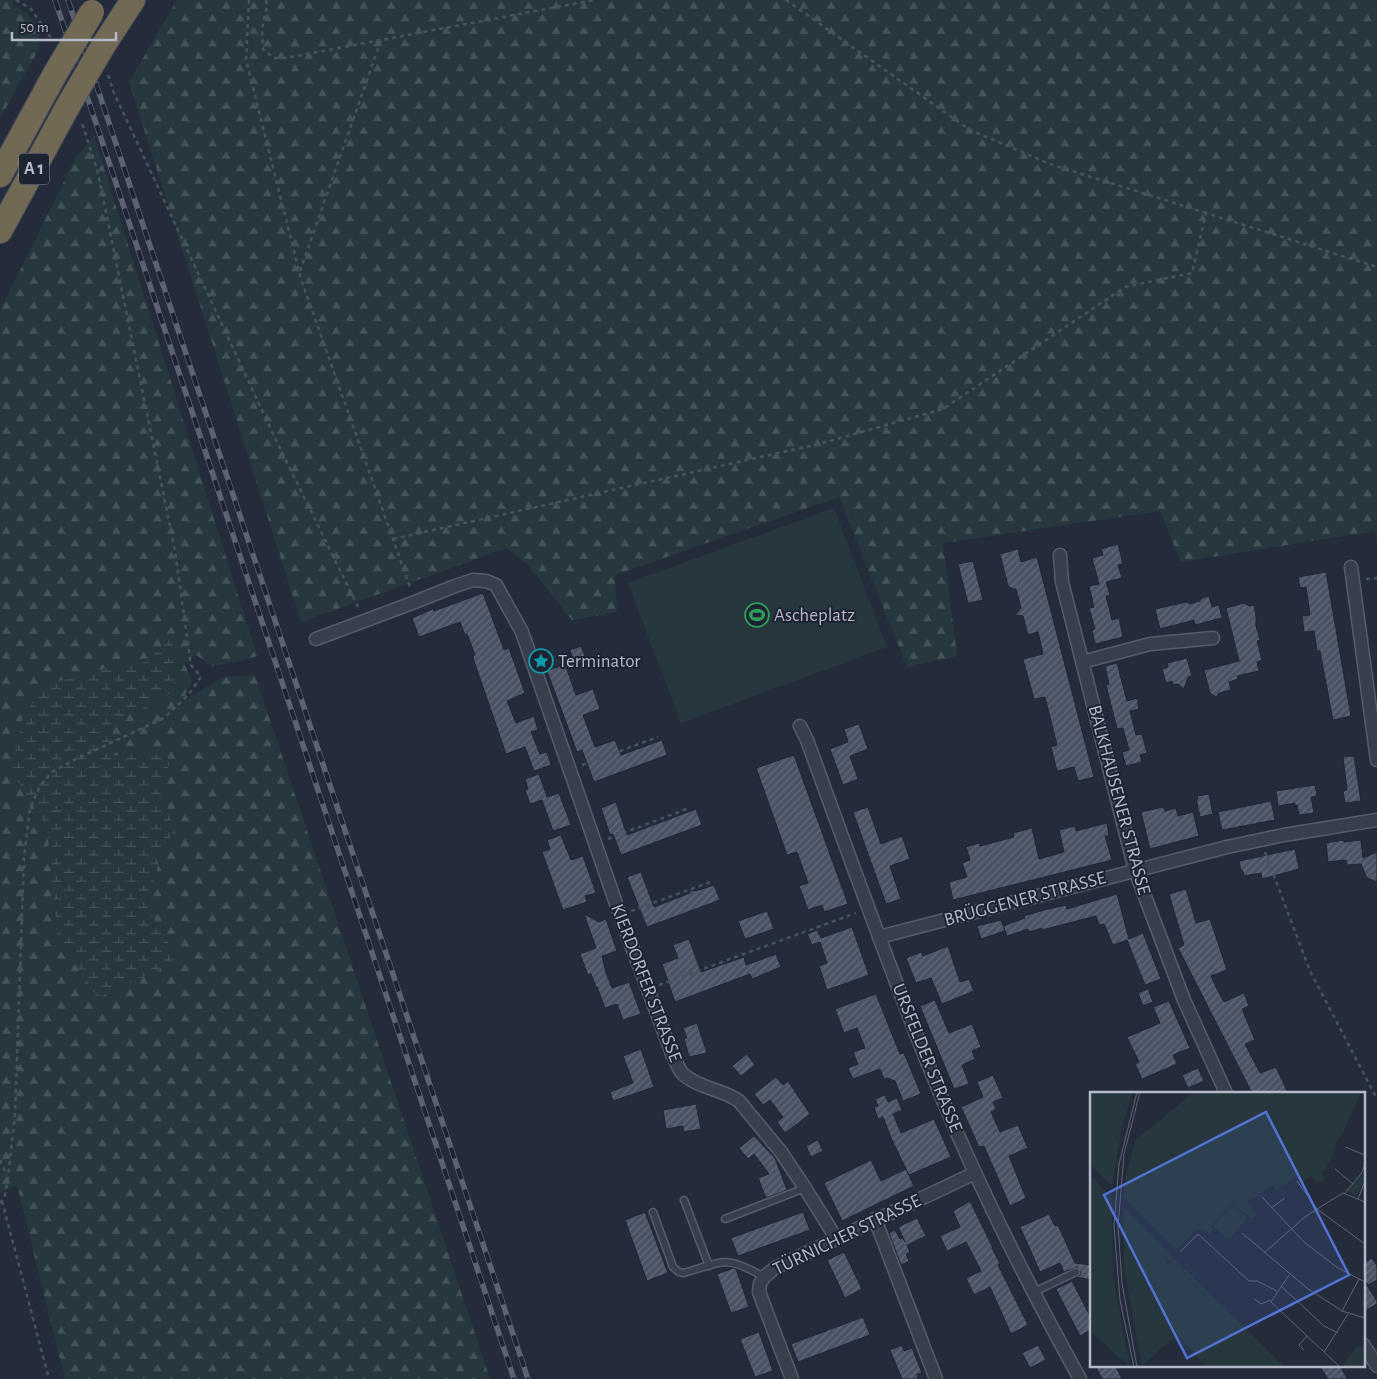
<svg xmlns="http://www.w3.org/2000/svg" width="1377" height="1379" viewBox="0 0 1377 1379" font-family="'Alegreya Sans',sans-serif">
<defs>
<pattern id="forest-firs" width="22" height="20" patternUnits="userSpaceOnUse" patternTransform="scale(1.25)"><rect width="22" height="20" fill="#26383d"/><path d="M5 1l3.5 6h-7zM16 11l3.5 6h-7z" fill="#435358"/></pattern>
<pattern id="wetland-marsh" width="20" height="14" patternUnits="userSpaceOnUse" patternTransform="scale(1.25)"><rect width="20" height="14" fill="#26383d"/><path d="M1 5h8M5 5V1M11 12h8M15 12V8" fill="none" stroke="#435358"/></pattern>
<pattern id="building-hatch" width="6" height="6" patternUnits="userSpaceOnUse" patternTransform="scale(1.25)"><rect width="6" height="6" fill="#4a5265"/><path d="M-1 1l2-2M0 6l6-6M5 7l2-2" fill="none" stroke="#62697a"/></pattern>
</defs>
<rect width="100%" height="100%" fill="#242c3c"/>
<path fill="#26383d" d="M834,508L887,647L681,723L628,583Z"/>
<g fill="url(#forest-firs)">
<path d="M0,0H16L12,4L27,13L40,30L38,51L0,118Z"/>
<path d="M177,0H1377V540L1375,531L1181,562L1160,511L943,543L957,656L907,667L839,497L615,575L617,612L572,620L528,565L507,548L301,622L129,82Z"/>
<path d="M94,136L257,656L242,661L212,666L196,655L184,663L192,681L182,702L223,677L255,675L490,1379H65L17,1185L0,1193V311L75,159Z"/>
</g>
<path fill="url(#wetland-marsh)" d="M171,636L177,667L173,691L149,706L113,721L109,756L150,752L170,759L160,804L176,826L159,861L148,908L179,961L97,998L57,932L47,828L11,771L24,713L52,683L106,668L147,662Z"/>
<g fill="url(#building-hatch)" stroke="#1f2533">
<path d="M1118,544L1123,564L1118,565L1122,578L1106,582L1110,595L1106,596L1112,620L1119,618L1123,637L1095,644L1092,630L1095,629L1089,608L1094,607L1089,586L1099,584L1092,558L1103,555L1101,549Z"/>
<path d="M1018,549L1021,562L1037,557L1094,777L1078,781L1074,767L1057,771L1051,747L1057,745L1045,697L1034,699L1023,659L1043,654L1038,632L1028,635L1023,616L1015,615L1021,608L1016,589H1013L1008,586L1000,554Z"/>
<path d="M973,561L983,600L968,603L958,564Z"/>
<path d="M1326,572L1351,716L1333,720L1320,651H1317L1314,631L1304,632L1302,616L1310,615L1306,587L1300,588L1298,577Z"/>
<path d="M483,593L504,650L509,648L525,693L507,701L516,723L534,716L538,730L531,732L540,754L547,752L551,765L534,771L525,747L506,754L474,661L473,656L475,655L467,634L465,635L460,622L419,637L412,618L433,609L434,611Z"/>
<path d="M1209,596L1212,607L1219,605L1222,618L1195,625L1194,620L1160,629L1155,609L1187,602L1190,604L1200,601L1202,598Z"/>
<path d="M1244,603L1249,606L1254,605L1256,616V626L1260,640L1257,641L1262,660L1257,662L1259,671L1237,676L1238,679L1229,682L1231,690L1219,693L1216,697L1210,693L1204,670L1239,661L1226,608Z"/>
<path d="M581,646L585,656L573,660L570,650Z"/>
<path d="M1187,658L1192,676L1188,677L1184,689L1178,684L1173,685L1172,681L1166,683L1162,669L1168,667L1167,663Z"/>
<path d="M1117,663L1127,701L1137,698L1139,709L1130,711L1136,735L1142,734L1147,753L1140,755L1142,762L1126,766L1122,752L1129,750L1123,728L1117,729L1106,685L1109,684L1105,666Z"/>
<path d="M565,664L576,695L593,689L600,709L583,715L595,747L615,740L621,755L662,740L667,755L594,782L582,750L577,752L547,671Z"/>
<path d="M859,724L868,749L850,756L858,779L843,785L830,749L848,742L844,729Z"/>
<path d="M794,755L848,904L824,912L822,905L808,910L799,886L808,883L797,852L787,855L756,768Z"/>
<path d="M1354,756L1361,801L1345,803L1343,791L1347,790L1343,757Z"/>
<path d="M539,774L547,797L559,793L571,825L553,831L542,800L530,804L525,790L528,789L525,779Z"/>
<path d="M1315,785L1317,796L1311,797L1314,813L1299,815L1297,805L1295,806V803L1278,806L1276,791Z"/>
<path d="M1209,794L1213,814L1200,817L1196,799H1198L1197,796Z"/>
<path d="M1271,801L1275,820L1222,830L1218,812Z"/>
<path d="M616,802L627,835L696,809L702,825L621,855L613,834L610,835L601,808Z"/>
<path d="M868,807L881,844L902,836L910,859L890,866L901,899L886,904L853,812Z"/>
<path d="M1163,807L1165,811L1176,808L1178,816L1193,812L1199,836L1150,849L1141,812Z"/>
<path d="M1107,823L1109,835L1105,836L1112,860L953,900L949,882L967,877L962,863L970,860L966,847L979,843L980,846L1014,837L1013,833L1032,828L1039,859L1064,852L1059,830L1075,826L1076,831Z"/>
<path d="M561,835L571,860L583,856L596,893L585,896L587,902L563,910L542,852L550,849L547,840Z"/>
<path d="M1344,840V842L1361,840L1363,858L1377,852V882L1367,878L1361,864L1347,865L1346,860L1328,862L1326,843Z"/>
<path d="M1295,849L1299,869L1262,879L1261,873L1244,876L1243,871H1241L1239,861Z"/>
<path d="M641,872L654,907L690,893V891L699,890L714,885L720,900L647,927L627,877Z"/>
<path d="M1186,889L1196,923L1210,919L1227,970L1211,976L1217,989L1224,1002L1244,993L1249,1006L1242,1009L1255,1040L1245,1044L1260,1073L1276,1067L1288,1093H1252L1178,948L1184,945L1169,894Z"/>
<path d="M1117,894L1129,939L1143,933L1161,979L1145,985L1127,940L1113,945L1104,924L1099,925L1096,916L1042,930V928L1029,932L1028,929L1007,936L1003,926L1025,918L1024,916L1044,910L1066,905L1067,909Z"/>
<path d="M767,911L774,929L745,939L738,921Z"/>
<path d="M584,914L599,922L606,919L617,951L602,956L606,973L612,988L629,982L641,1014L623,1020L617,1004L605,1008L597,987H596L591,974L588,975L580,954L596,948Z"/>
<path d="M1001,920L1005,931L981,939L977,926Z"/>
<path d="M852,927L869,975L827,990L819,966L827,963L820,942L812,945L807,934L817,930L821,938Z"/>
<path d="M689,939L701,972L744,957L746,965L776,954L781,967L752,979L750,974L675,1002L662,964L678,958L673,945Z"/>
<path d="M948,946L960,982L969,979L974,991L942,1004L931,978L916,983L906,958L921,952L923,956Z"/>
<path d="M1148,989L1153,1002L1143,1006L1138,993Z"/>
<path d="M876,994L900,1054L904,1053L921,1094L903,1101L895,1081L887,1078L884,1079L880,1069L853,1079L848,1068L858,1064L853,1052L865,1048L857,1028L844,1033L835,1009Z"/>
<path d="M935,1000L949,1033L972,1024L981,1047L972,1051L975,1059L962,1065L969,1084L954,1089L920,1006Z"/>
<path d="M1169,1001L1190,1048L1173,1055L1177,1064L1142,1079L1135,1064L1139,1062L1127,1037L1160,1023L1153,1007Z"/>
<path d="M697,1023L707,1053L689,1057L684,1038H687L683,1028Z"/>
<path d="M641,1049L654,1087L613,1101L610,1092L633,1083L623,1056Z"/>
<path d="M747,1054L755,1065L741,1076L732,1066Z"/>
<path d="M1198,1068L1204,1081L1188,1088L1182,1075Z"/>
<path d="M993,1075L1003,1098L993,1102L996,1109L991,1112L1000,1132L1018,1125L1028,1148L1009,1156L1026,1198L1010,1206L984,1146L979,1147L961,1107L983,1097L977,1082Z"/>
<path d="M776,1077L783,1085L788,1081L810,1114L785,1133L777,1122L783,1117L770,1100L763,1105L754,1094Z"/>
<path d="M885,1095L888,1102L897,1098L902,1110L893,1114L901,1133L934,1119L951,1157L909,1175L892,1140L883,1117L878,1119L874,1107L878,1106L875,1099Z"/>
<path d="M696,1104L701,1129L684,1132L683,1126L666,1129L663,1110Z"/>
<path d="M754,1136L775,1158L787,1190L766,1198L758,1178L769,1174L754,1154L748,1159L739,1148Z"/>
<path d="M818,1140L823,1151L811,1157L806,1146Z"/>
<path d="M871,1160L881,1181L906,1169L914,1186L842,1221L824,1183Z"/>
<path d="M970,1201L993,1248H992L1000,1264L998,1265L1028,1325L1011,1334L990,1287L974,1295L966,1278L981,1271L966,1242L947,1251L940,1236L960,1227L953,1211Z"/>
<path d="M645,1212L668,1273L647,1281L625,1220Z"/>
<path d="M803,1212L810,1230L738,1256L731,1238Z"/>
<path d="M1049,1214L1055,1226L1058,1225L1075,1263L1091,1265V1280L1076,1277L1080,1275L1081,1272L1077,1267L1064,1272L1060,1263L1040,1272L1020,1227Z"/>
<path d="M917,1218L926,1236L907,1245L910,1252L906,1254L909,1261L901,1265L889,1233L895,1230L900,1239L903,1238L905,1242L898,1227Z"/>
<path d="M844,1252L862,1289L845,1298L827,1260Z"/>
<path d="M1372,1258L1377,1266V1280L1368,1285L1363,1278V1263Z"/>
<path d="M734,1268L736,1269L749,1307L731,1313L717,1274Z"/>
<path d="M1363,1279L1377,1301V1304L1363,1312Z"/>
<path d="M1072,1281L1091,1318V1330L1080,1336L1056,1289Z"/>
<path d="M863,1317L870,1335L798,1362L791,1344Z"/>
<path d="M759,1332L773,1371L755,1377L740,1339Z"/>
<path d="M902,1345L904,1351L912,1348L922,1373L917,1374L918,1379H902L890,1350Z"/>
<path d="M1038,1345L1046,1360L1030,1368L1022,1353Z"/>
<path d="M1095,1365H1115L1122,1379H1102Z"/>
<path d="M1319,1365H1340L1347,1379H1328Z"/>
</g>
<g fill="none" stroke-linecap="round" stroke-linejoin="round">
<g stroke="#565c6a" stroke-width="9">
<g id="lane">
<path d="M684,1200L709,1266"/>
<path d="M653,1212L673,1267L679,1272L684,1273C724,1261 726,1255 764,1277"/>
<path d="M725,1219L805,1188"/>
<path d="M1034,1292L1076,1272"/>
</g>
</g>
<g stroke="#565c6a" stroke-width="15">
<g id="street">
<path d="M1060,555L1062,582L1135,870L1184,1000L1226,1093"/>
<path d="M1351,567L1377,760"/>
<path d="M316,639L415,602L455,586L473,580L486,581L496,585L522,632L620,915L673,1056C676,1061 678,1068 682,1073C697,1088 722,1089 739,1101L781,1152L805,1188L836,1238"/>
<path d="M1082,662L1150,644L1213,638"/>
<path d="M800,726L807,740C846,847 884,954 926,1059C970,1169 1023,1276 1080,1379"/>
<path d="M879,937L1227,847L1284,835L1377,820"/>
<path d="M875,1219L936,1379"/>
<path d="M1363,1344L1377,1366"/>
<path d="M792,1379L759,1292L760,1284L764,1277L775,1268L975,1173"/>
</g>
</g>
<g stroke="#434957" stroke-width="26">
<g id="highway">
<path d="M103,46L133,0"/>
<path d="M0,175L55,74"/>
<path d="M0,231L68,106"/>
</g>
</g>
<g stroke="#44555a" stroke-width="2.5" stroke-dasharray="4 4" stroke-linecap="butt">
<path d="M16,0L31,9L53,41"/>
<path d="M249,0L246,60L301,279L411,590"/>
<path d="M266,0L267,6L262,28L263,49L274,58H286L381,40"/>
<path d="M786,0L970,130L1050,164L1206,213"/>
<path d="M108,75L114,93L275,438L359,609"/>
<path d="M300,271L381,40L594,0"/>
<path d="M393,539L819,444L943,409L1125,287L1192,273L1206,213L1377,267"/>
<path d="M1366,579L1377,578"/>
<path d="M582,765L658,737"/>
<path d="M608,839L689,808"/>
<path d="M1265,852L1310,971L1377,1099"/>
<path d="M631,911L713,881"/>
<path d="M659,985L856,913"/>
<path d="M0,1160L7,1175"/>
<path d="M2,1201L49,1379"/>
<path d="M0,1203L5,1195L7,1184L15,1116L24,856L30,808L40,786L52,772L74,760L164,718L189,694L201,677L191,665L175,551L98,173L81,120"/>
</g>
<use href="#lane" stroke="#383e4c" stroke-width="6"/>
<use href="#street" stroke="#383e4c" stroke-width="12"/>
<use href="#highway" stroke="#726955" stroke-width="24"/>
<g stroke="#5a6273" stroke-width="5.5">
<g id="rail">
<path d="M55,0L514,1379"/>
<path d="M68,0L528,1379"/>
</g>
</g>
<use href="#rail" stroke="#1d2331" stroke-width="4" stroke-dasharray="11" stroke-linecap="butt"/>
<g stroke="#434957" stroke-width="26" stroke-linecap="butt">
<g id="highway-bridge">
<path d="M55,74L92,12"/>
<path d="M68,106L103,46"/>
</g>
</g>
<use href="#highway-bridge" stroke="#726955" stroke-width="24"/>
</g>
<defs>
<g id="stadium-ring" transform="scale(1.25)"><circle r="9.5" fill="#1d2331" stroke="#2e9e5b" stroke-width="1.5"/><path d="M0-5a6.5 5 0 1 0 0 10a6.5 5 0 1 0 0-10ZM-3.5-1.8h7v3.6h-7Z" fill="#2e9e5b"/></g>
<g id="sight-ring" transform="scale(1.25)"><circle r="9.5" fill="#1d2331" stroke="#0f9aa8" stroke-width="1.5"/><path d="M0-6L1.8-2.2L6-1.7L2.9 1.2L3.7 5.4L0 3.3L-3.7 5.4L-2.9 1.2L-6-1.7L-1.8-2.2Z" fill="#0f9aa8"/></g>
</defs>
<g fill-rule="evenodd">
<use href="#stadium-ring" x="757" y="615"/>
<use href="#sight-ring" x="541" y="661"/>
</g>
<g text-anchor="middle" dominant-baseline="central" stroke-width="4" stroke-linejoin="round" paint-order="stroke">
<rect fill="#1d2331" stroke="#868c9a" stroke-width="1" x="19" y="153.5" width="30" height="31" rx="4"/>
<g font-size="18" font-weight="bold" fill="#b3b9c7">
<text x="34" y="169">A 1</text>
</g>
<g font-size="19" fill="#b3b9c7" stroke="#1d2331" text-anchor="start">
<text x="774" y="615">Ascheplatz</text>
<text x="558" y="661">Terminator</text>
</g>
<g font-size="19" fill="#b3b9c7" stroke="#1d2331">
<text transform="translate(1119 800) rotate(75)">BALKHAUSENER STRASSE</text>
<text transform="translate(1025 899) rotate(-15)">BRÜGGENER STRASSE</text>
<text transform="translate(646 983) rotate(69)">KIERDORFER STRASSE</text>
<text transform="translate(927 1058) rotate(68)">URSFELDER STRASSE</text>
<text transform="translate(847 1235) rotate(-26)">TÜRNICHER STRASSE</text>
</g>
</g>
<g transform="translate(1090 1092)">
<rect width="275" height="275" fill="#242c3c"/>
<path d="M143,113L158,126L138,148L123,134ZM267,255H275V275H252Z" fill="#26383d"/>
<path d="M0,0H42L31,39L22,94L0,72ZM104,0H271L253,41L246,50L243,64L232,81L235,87L228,91L221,84L213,89L208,83L187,98L181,94L158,110L166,123L161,127L143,112L121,134L124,138L119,142L107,137L87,158L34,105L35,85L46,48ZM0,82L22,107L23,185L40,275L0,239ZM33,114L84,165L76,169L78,174L85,167L195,275H116L87,242L52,274L34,175Z" fill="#26383d"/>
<path d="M73,168L76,174L71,181L72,185L80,183L86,201L93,206L85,215L62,193L61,181Z" fill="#26383d"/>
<path d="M271,84L275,86L267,105L258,99Z" fill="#26383d"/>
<path fill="none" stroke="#5d6474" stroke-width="1" d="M255,55L275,63M245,77L263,92M207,89L227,117L275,152M255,101L271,82L275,72M172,105L214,150L248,176L275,190M268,107L275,89M181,116L195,106M152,141L217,196L252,219L275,226M90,160L108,142L159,189H167L187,199M174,161L216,124L253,101L275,110M199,183L181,210L250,275M191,194L234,234L248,241M164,207L171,212L181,208M252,219L269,187M214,258L209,253L217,244M234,260L258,222M44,275L30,208L24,134L29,72L47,0M47,275L32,191L28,134L34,62L50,0"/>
<path fill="#5273d2" fill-opacity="0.15" stroke="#5273d2" stroke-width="2.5" d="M176,20L259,183L97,266L14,103Z"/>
<rect width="275" height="275" fill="none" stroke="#b3b9c7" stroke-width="2.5"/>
</g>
<path d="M12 32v8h104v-8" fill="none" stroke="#b3b9c7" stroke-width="2.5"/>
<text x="20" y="32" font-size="15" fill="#b3b9c7" stroke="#1d2331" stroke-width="4" paint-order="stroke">50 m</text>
</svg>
